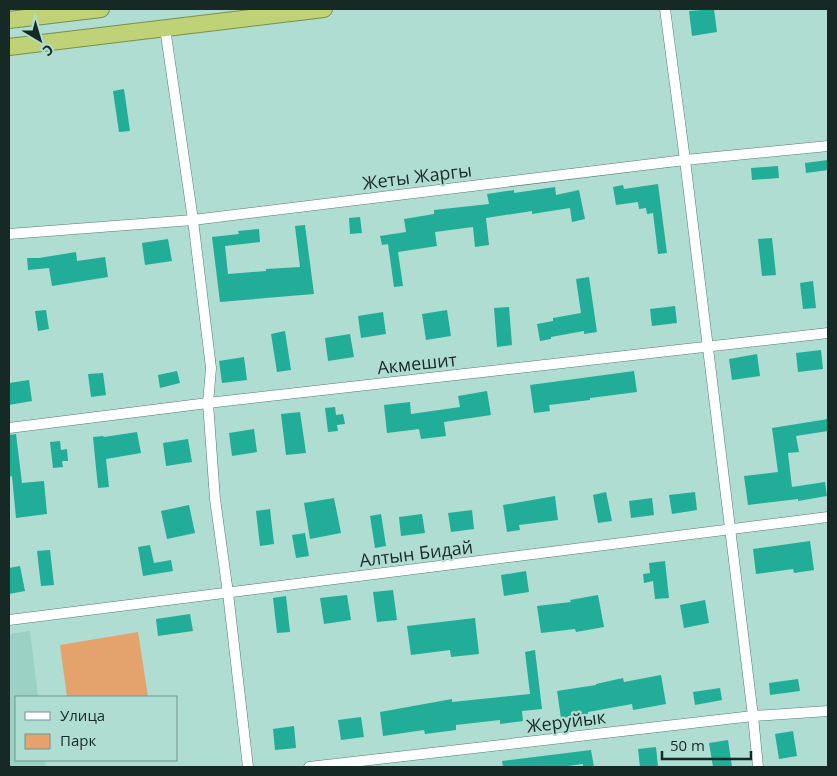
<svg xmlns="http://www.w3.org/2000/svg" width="837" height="776" viewBox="0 0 837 776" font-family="'Open Sans',sans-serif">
<rect width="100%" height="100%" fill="#afddd2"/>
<path fill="#9bd1c4" d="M30,631L38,697H16V760H45L46,767H9V634Z"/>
<path fill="#e4a26d" d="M138,632L148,697H67L60,645Z"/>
<g fill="#21ad97">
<path d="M714,9L717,32L692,36L689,11Z"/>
<path d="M124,89L130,131L119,132L113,91Z"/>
<path d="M828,160V170L806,173L805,163Z"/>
<path d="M778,166L779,178L752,180L751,168Z"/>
<path d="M658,184L667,253L658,254L653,213L647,214L646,208L639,209L638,202L616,205L613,187L623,185L624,189Z"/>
<path d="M555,187L556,195L579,190L585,219L572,222L570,208L532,214V211L486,218L489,245L475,247L473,227L435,232L437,246L398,252L403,286L394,287L388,244L382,245L380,236L406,232L404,219L434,214V210L489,204L487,194L514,190V193Z"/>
<path d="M360,217L362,233L350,234L349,218Z"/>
<path d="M305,225L314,294L220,302L212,237L239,234L238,231L259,229L260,242L225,246L228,274L266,271V269L300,267L295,226Z"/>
<path d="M772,238L776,275L762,276L758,239Z"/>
<path d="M168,239L172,261L145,265L142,243Z"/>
<path d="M76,252L77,261L105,257L108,277L52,286L49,268L28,270L27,258H39Z"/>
<path d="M589,277L597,332L584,334V331L551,337V339L540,341L537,324L553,321V318L581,313L576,279Z"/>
<path d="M813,281L816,308L803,309L800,283Z"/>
<path d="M675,306L677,323L652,326L650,309Z"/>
<path d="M509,307L512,345L497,347L494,308Z"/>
<path d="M46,310L49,329L38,331L35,311Z"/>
<path d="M447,310L451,336L426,340L422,314Z"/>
<path d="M383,312L386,334L361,338L358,316Z"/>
<path d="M285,331L291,370L277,372L271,334Z"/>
<path d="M350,334L354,357L328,361L325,338Z"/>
<path d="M821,350L823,369L798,372L796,353Z"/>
<path d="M757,354L760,376L732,380L729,359Z"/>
<path d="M244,357L247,380L222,383L219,361Z"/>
<path d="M177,371L180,383L160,388L158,375Z"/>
<path d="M634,371L637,392L590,398V400L549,405L550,411L534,413L530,385Z"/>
<path d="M103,373L106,395L91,397L88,374Z"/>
<path d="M29,380L32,401L9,405V383Z"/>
<path d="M487,391L491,415L444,422L446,436L421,439L419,429L387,433L384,405L410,402L411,414L460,407L458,396Z"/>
<path d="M335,407L336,415L343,414L345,424L337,425L338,431L328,432L325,408Z"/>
<path d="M300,412L306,453L286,455L281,414Z"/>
<path d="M828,419V431L796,436L799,452L788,453L792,487L825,482L827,496L798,501V499L748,505L744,476L778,472L772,428Z"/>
<path d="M254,429L257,452L232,456L229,433Z"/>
<path d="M137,432L141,453L106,459L109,487L98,488L93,437L103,436L104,437Z"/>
<path d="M16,434L22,483L44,481L47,514L16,518L12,476L9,477V435Z"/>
<path d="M188,439L192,462L166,466L163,443Z"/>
<path d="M60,441L61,450L67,449L68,461H62L63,467L53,468L50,442Z"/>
<path d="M606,492L612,521L598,523L593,495Z"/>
<path d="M695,492L697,510L672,514L669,495Z"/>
<path d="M555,496L558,520L519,525L520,530L507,532L503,505Z"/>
<path d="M334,498L341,533L310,539L304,503Z"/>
<path d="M652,498L654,515L631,518L629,501Z"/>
<path d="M189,505L195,533L167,539L161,511Z"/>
<path d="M270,509L274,544L260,546L256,511Z"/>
<path d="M472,510L474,529L451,532L448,513Z"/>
<path d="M381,514L386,546L375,548L370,516Z"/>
<path d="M422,514L425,533L401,536L399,517Z"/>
<path d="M305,533L309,556L296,558L292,535Z"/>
<path d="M810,541L814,570L794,573L793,569L756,574L753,549Z"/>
<path d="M150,545L154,563L171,560L173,571L143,576L138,547Z"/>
<path d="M50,550L54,585L41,586L37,551Z"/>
<path d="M665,561L669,598L655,599L653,581L644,583L643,574L650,573L649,563Z"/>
<path d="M20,566L25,591L9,594V568Z"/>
<path d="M526,571L529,592L504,596L501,575Z"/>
<path d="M393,590L397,620L377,622L373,592Z"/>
<path d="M347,595L351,620L324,624L320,598Z"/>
<path d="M598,595L604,627L576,632L575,629L541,633L537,606L571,602L570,600Z"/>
<path d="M286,596L290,632L277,633L273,598Z"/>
<path d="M705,600L709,623L684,628L680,605Z"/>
<path d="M190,614L193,631L158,636L156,619Z"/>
<path d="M475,618L479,654L451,657L450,650L411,655L407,626Z"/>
<path d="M535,650L542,709L522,711L523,721L500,724V720L456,725V730L425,734L424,730L383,736L380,712L452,699V702L530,694L525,652Z"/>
<path d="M661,675L666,704L633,710L632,704L588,712V714L561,718L557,691L596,685V684L623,678L624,682Z"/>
<path d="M798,679L800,691L770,695L769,683Z"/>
<path d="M720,688L722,700L695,705L693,692Z"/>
<path d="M361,717L364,737L341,740L338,720Z"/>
<path d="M294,726L296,748L275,750L273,729Z"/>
<path d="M793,731L797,756L779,759L775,734Z"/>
<path d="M728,740L732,767H713L709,743Z"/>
<path d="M656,747L658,767H640L638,749Z"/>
<path d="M591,750L594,767H583V764L561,767H503L502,761Z"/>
</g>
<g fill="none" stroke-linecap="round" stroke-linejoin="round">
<g stroke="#517c73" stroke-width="11">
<g id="minor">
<path d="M665,9L685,160L753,716L758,767"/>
<path d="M165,28L193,220L211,368L208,403L215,499L228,593L248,767"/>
<path d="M9,234L193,220L685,160L828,146"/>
<path d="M9,428L208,403L828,333"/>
<path d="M9,620L828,517"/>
<path d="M309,767L753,716L828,711"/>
</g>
</g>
<g stroke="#7b8f44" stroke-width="18">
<g id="trunk">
<path d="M9,20L101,9"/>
<path d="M9,47L324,9"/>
</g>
</g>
<use href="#minor" stroke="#fff" stroke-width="10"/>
<use href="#trunk" stroke="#c0d277" stroke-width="16"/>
</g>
<g text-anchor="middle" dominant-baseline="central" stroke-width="4.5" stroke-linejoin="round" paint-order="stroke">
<g font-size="18" fill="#172925" stroke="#afddd2">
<text transform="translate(417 176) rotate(-7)">Жеты Жаргы</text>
<text transform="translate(417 363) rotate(-6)">Акмешит</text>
<text transform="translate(416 553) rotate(-7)">Алтын Бидай</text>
<text transform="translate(566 721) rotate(-7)">Жеруйык</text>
</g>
</g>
<rect width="837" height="776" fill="none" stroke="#172925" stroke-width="20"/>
<rect x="15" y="696" width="162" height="65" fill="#afddd2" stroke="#72958d"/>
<rect x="25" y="712" width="25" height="8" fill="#ffffff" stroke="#72958d"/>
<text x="60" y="721" font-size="15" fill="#172925">Улица</text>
<rect x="25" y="734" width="25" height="15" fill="#e4a26d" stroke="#72958d"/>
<text x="60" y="746" font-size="15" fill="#172925">Парк</text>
<g transform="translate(40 40) rotate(142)" stroke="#afddd2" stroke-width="4" paint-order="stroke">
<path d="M0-4L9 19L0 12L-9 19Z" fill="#172925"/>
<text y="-8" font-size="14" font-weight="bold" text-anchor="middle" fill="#172925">С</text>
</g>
<path d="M662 751v8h89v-8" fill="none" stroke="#172925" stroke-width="2.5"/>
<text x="670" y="751" font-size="15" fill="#172925" stroke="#afddd2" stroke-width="4" paint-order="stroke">50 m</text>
</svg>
